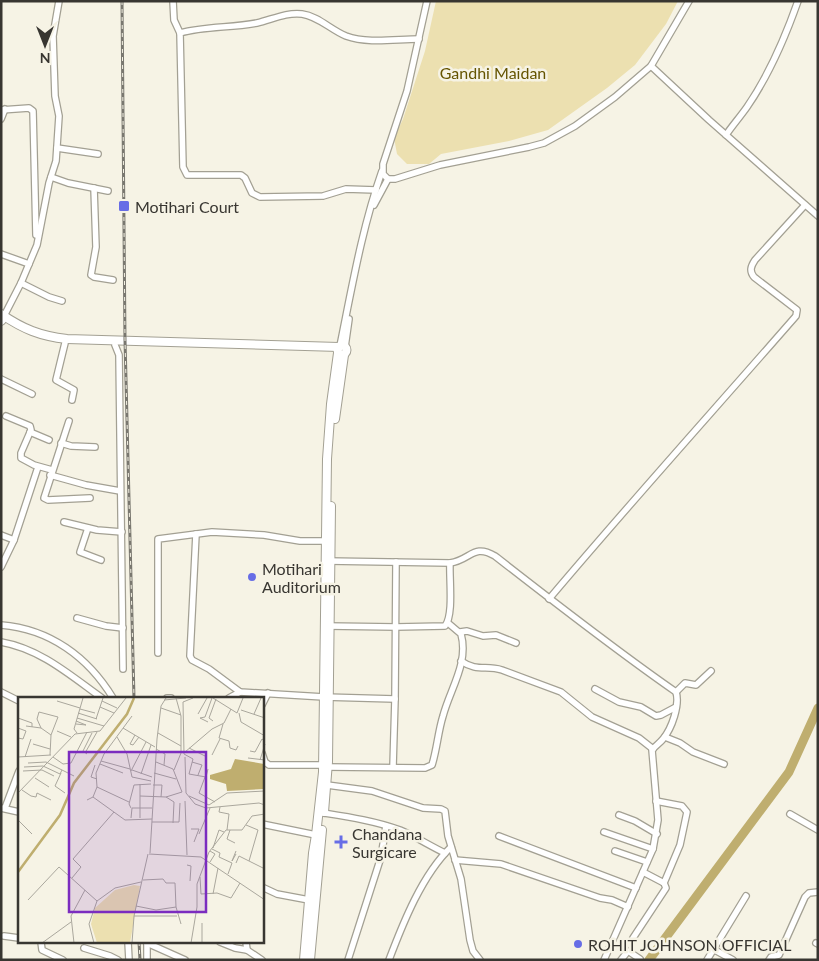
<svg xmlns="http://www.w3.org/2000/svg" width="819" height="961" viewBox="0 0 819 961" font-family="Lato,sans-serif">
<rect width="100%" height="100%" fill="#f6f3e5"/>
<path fill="#ece0b0" d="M436,1H678L666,24L635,65L607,88L548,130L509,141L441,154L429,164H407L397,154L394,138L403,119L425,51Z"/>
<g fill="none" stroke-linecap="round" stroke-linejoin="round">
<path stroke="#bfae6f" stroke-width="9" d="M649,960L789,772L818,708"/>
<g stroke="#a3a093" stroke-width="8">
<g id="street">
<path d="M173,1L174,20L180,33"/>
<path d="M427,1L407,91L383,164V174L388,179H395L440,165L529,147L544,143L575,126L615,97L651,66L689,1"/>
<path d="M651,66L709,120L818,216"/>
<path d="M1,110L29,108L33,111L36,235"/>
<path d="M1,119L5,109"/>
<path d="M726,135C732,126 740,117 747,107C769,75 785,38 798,1"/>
<path d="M57,148L98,154"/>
<path d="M51,177L68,183L108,191"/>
<path d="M94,188L96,247L91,275L94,277L113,280"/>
<path d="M376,190L346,189L323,196L260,197L252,193L245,178L241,175H187L183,167L180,33C205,26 231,28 257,23C271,20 286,12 302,14C318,16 331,30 346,36C368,44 396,39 419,39"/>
<path d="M374,205L388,179"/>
<path d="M1,254L29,264"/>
<path d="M21,283L49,297L62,301"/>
<path d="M3,318L21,283L37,245L49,183L56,161L59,116L55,96L53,36L59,1"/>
<path d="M65,343L56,380L74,390L72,400"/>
<path d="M115,345L119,355L123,669"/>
<path d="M340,346C352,287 362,228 382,171"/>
<path d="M345,347L349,319"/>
<path d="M1,379L32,394"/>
<path d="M6,416L30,426L31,430L21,453V458L34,465L52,470"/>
<path d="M69,421L44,498L48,500L90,498"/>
<path d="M30,432L49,440"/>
<path d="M61,443L71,446L95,447"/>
<path d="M50,475L86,485L120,491"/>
<path d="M64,522L97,530L122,532"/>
<path d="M88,528L80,552L101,560"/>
<path d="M196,534L190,656L192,660L209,669L240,692L324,697L395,699"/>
<path d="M1,535L14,540"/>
<path d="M327,561L450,563C471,560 473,543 495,556C554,602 614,649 676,692C680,705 672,728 663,739C660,743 655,746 652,750L658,820L653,849L604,960"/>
<path d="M1,567L14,540L38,467"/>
<path d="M549,599C630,503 714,410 796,316L797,310L754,277C749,271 751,266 755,260L805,205"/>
<path d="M77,618L106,626L123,628"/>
<path d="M1,625C50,629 88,657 113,698"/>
<path d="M327,626L396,627L445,626C454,615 449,578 450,563"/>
<path d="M460,632L467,631L483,636L496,635L516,643"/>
<path d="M1,642C41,649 71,676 102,698"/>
<path d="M158,653V539L212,532L264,535L300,541H325"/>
<path d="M461,661C477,672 486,665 502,670L561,692L592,717L639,738L653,749"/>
<path d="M595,689L619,702L641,707L656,716L661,715L676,707"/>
<path d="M1,692L19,701"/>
<path d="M676,692L685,683L696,685L711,671"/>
<path d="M167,698H171"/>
<path d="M229,698L240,692"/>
<path d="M262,705L268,693"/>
<path d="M665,737L680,743L693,752L724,764"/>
<path d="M262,753L265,762L269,765H323"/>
<path d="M328,767L425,768L432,765C437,749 438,732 443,716C450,689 469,663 461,634L448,623"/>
<path d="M393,767L395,699L396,562"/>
<path d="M327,785L372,791L423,808L441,809L445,811L448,836L461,879L470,940L473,951L480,960"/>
<path d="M656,801L682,806L687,812L680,845L664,883"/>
<path d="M1,808L19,812"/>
<path d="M5,808L19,771"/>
<path d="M324,813C349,817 375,821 400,830C415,836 430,846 445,853"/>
<path d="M790,814L818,830"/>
<path d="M619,815L635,821L657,834"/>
<path d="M262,824L316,835"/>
<path d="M604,832L653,849"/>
<path d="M499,836L636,888"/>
<path d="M615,851L647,862"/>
<path d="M455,860L501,864L600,898L612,900L628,907"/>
<path d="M262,887L277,894L309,900"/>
<path d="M4,936L19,938"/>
<path d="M633,938L666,888L664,883L643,872"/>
<path d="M41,942L42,950L63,960"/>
<path d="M128,942L129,960"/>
<path d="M220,942L235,948L247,950"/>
<path d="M246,942L247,950L262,960"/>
<path d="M147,943L185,960"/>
<path d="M816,943L818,944"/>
<path d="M84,948L110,956L118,960"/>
<path d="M713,949L733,960"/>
<path d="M147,960V942"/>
<path d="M348,960L381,857L386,826"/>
<path d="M389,960C403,923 422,875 451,847"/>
<path d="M621,960L628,951L640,959"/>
<path d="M707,960L746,896"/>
<path d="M769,960L771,957L779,955L805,897L809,893L818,892"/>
</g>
</g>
<g stroke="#a3a093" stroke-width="10">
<g id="secondary">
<path d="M1,314C23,329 40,336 67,339L339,347"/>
<path d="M1,321L2,320"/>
<circle cx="342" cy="350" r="4.5"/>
<path d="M335,419L344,355"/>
<path d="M324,812L328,762L331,506"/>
<path d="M304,960L313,853L316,835L323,772L327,459L331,404L338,353"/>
<path d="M310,960L322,830"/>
</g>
</g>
<use href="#street" stroke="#fff" stroke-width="5.5"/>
<use href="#secondary" stroke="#fff" stroke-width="8"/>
<g stroke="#79776f" stroke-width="3">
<g id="rail">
<path d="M122,1L125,340L134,698"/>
<path d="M139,942L140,960"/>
</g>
</g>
<use href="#rail" stroke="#f6f3e5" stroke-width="1" stroke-dasharray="4" stroke-linecap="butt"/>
</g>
<g fill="#676de6" stroke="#f6f3e5" stroke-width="2">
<rect x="118" y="200" width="12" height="12" rx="2.5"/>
<circle cx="252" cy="577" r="5"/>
<path d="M338.5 834.5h5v5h5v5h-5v5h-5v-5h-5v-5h5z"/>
<circle cx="578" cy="944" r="5"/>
</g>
<g text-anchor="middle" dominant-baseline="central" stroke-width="5" stroke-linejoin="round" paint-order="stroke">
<g font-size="16" fill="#655401" stroke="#f6f3e5">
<text x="493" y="72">Gandhi Maidan</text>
</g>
<g font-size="16" fill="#383631" stroke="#f6f3e5" text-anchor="start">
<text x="135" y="206">Motihari Court</text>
<text x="262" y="568">Motihari<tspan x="262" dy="18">Auditorium</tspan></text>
<text x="352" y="833">Chandana<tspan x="352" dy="18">Surgicare</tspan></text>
<text x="588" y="944">ROHIT JOHNSON OFFICIAL</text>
</g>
</g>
<g transform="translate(18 697)">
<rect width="246" height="246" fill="#f6f3e5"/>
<path d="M116,188L122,189L112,246H79L73,227L77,211L97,193Z" fill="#ece0b0"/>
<path d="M217,62L246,67V92L209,94L208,87L192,82V78L213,72Z" fill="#bfae6f"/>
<path fill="none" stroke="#bfae6f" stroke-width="2.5" d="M0,175L42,118L56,86L109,17L116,1"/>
<path fill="none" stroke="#aaa79d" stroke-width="1" d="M195,1L219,16L225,1M146,3L168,1M39,4L62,11M84,4L99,11M82,10L96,16M143,11L163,18M62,12L77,16M223,13L247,21M60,16L79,22M221,16L223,25L247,39M180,17L189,1M236,17L243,1M0,21L14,26V30M59,21L86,29M78,22L85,1M195,24L191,21L198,2M190,25L182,21L187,20L194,1M58,27L68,28L58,24M205,27L201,41L211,44L212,51L218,53L220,49M8,29L23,31M0,31L8,34L5,42L0,41M105,31L137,50M39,34L53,40M59,36L56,32L65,1M140,36L163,49M117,38L112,47L115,48L121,40M99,40L109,57L114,80L133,84M15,47L32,52M171,51L187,59M138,52L147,57L146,68M232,54L237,55L244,42L247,44M167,55L194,32L206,26L213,12M67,56L79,35M69,57L65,54L74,36M32,58L33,38L23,31L19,22L21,15L40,20L33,38M194,58L202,42M0,60L33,58M7,60L13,42M35,60L45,67L53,66L69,35M167,60L168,96L177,107L188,111L241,106L247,108M230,61L247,63M242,63L247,47M83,64L112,72M138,65L155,72L164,95L148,100M174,65L184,68L180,78M10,66L28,65L56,79M82,67L105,76M77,68L73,80L79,82M6,70L25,69L42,77L44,73M114,73L134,80M156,73L163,56V19L158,1M5,74L24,73L36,79M113,74L128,45M43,76L37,89L47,96M136,76L158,82M123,77L133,48M171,77L175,62L166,57L165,5L175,1M171,77L188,80L190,72M187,80L181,96L197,105M17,81L31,90M135,88H144L143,100M79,90L111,105M4,93L13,99L18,100L19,96L33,103M0,96L57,37L82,34L108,1M122,99L148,100L156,105L155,126M171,99L191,108L209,96L247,94M75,100L107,123L134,122M69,103L75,100L79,90L78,76L86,57L114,19M167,104L169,158M202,110L201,115L211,117L209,133M113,111L111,107L116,88L133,87M113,121L114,111H134M122,121V87M0,123L14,137M134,125H161L162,106M228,128L240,133L231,164M173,132H181L176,145M212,133L209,142L217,146M181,137L192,111M195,151L201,133L206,135M194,152L202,156L201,160L214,166L210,177M192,154L197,157L192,165M218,154L214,164L218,157M132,156L139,42L143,9L148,1M131,157L183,160L247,203M218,166L221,159L247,172M169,168L173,169L172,184M182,180L183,197L199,196L213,201L222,186M54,181L63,170L55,162L96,115M195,197L200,171M10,203L41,170L79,204M118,209L138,213L158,210L157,186H148L145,182L125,183M158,210L163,227M116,219H159M184,226V246M24,246L53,225M56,246L53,219L67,193M76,246L71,227L79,204L97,191L123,185M114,246L116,219L130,157M173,246L179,210V187L191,155L208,133H224L234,119L247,117"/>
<path fill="#7b2cbf" fill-opacity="0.15" stroke="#7b2cbf" stroke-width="2.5" d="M51,55H188V215H51Z"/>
<rect width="246" height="246" fill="none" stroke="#383631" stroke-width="2.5"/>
</g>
<rect width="819" height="961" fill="none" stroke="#383631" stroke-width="5"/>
<g transform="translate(45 45) rotate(180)" stroke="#f6f3e5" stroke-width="4" paint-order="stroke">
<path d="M0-4L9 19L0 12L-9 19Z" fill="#383631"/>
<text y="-8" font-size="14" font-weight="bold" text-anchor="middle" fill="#383631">N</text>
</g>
</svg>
